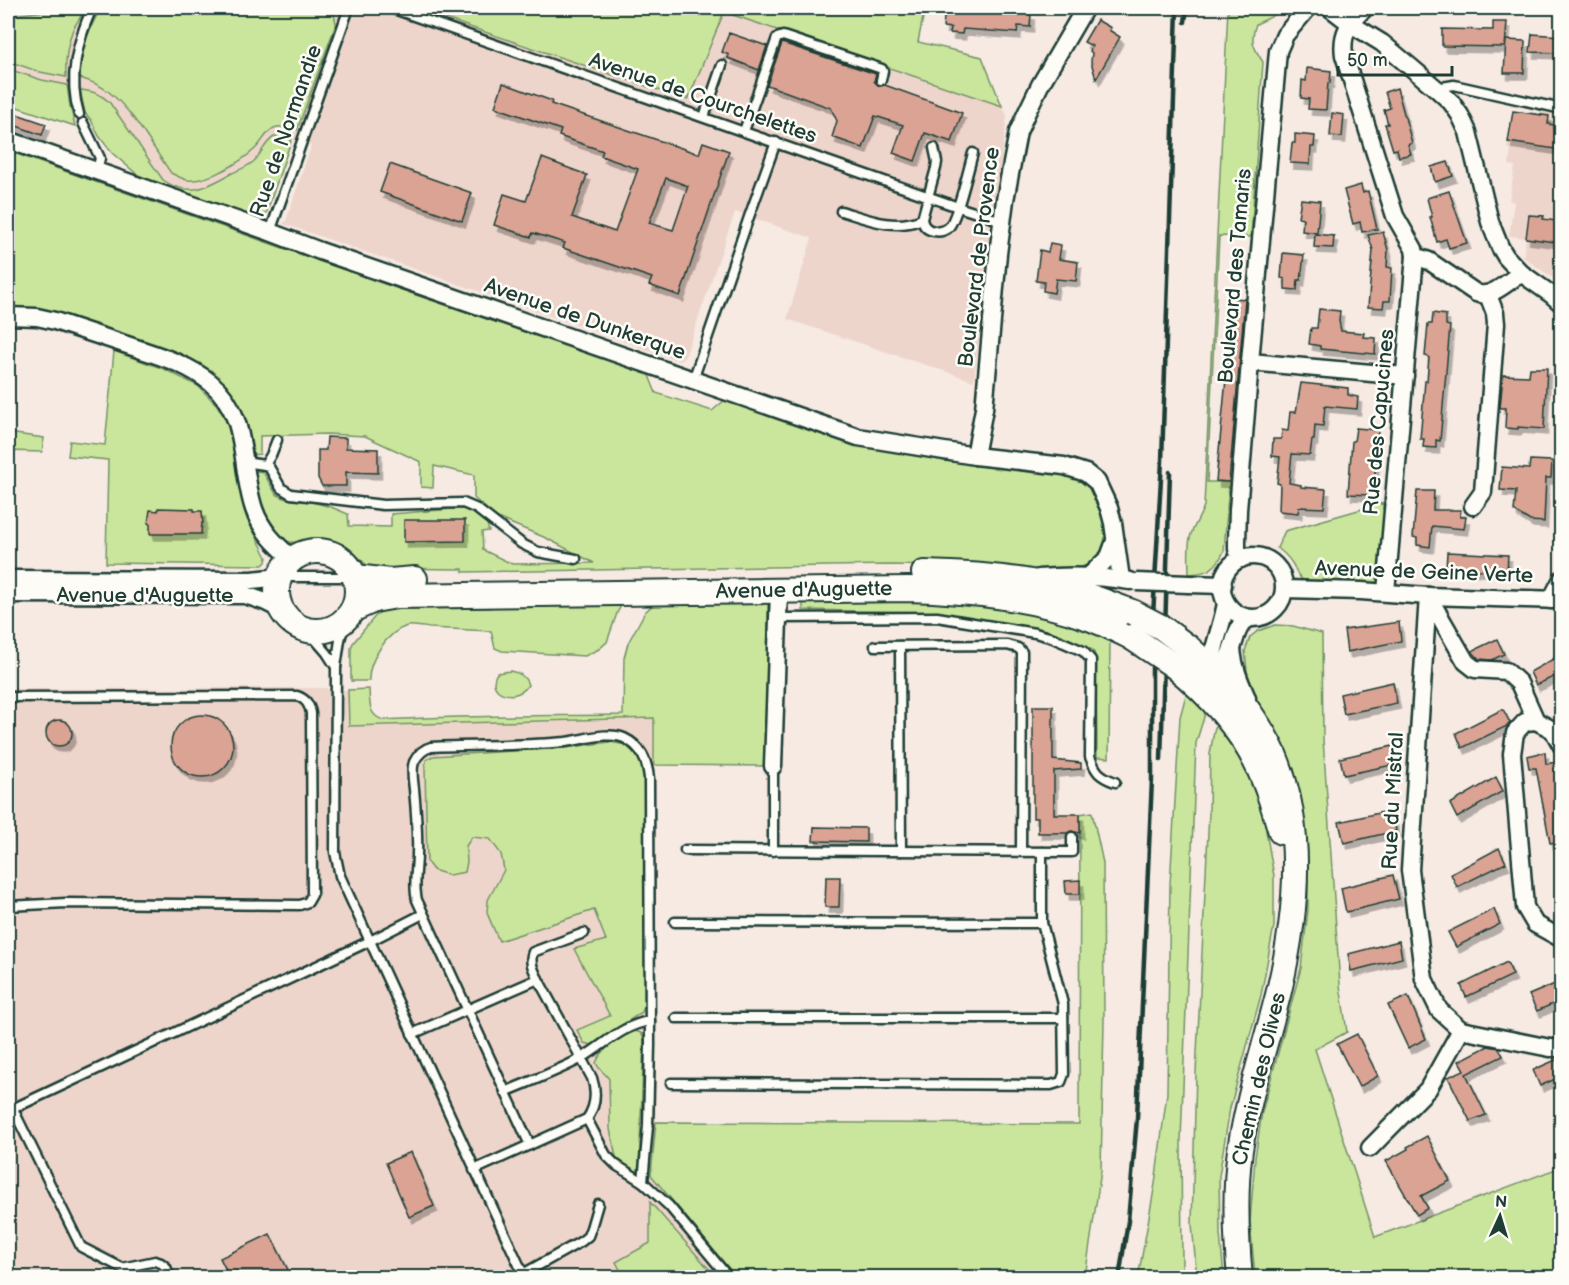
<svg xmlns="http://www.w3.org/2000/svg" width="1569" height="1285" viewBox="0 0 1569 1285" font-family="'Balsamiq Sans',sans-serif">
<defs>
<filter id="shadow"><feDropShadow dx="3.5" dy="6" stdDeviation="0" flood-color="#0004"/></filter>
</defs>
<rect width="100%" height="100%" fill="#f6eae3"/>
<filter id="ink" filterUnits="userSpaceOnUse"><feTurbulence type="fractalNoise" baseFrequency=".0167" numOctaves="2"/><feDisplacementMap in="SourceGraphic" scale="12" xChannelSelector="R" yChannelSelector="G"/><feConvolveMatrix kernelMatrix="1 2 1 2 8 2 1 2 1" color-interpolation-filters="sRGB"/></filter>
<g filter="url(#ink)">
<g fill="#eed5cb">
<path d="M8,8H925L918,42L982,57L1007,116L996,204L985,208V215L984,223L992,227L974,381L787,319L812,238L735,212L685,357L680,361L287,225H284L283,223L286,221L311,146L293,139L266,214L263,218L257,219L138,175L112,153L99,136L91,120L75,126L8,104Z"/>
<path d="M1545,98L1561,99V284L1523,257L1526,238L1509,236L1514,202L1509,200L1515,166L1509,165L1511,149L1507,148L1513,111L1541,115Z"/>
<path d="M327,688V690H348L349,726L654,718L656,1122L651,1175L736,1277H8V689Z"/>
</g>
<g fill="#cae69c" stroke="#749268" stroke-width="1.5">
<path d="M54,8H82C83,17 77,21 73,29C67,44 65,61 66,77L40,72L8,61V16L44,11Z"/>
<path d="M101,8H331L335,18L336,24L297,130C290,128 282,125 274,128C266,132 262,143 255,149C241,162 208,182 188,180C182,179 177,176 171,173C153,148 133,111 109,92C100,85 90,81 80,78C80,51 88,30 101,8Z"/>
<path d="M413,8H925L918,42L982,57L1002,106L724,12L688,100Z"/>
<path d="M1228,8H1279L1271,17L1256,24C1250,41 1253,47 1263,62L1251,237L1219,236L1207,482H1229L1224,551C1216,569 1208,573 1189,574C1189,561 1187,546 1191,534C1195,524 1200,517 1204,506Z"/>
<path d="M8,69L42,80L67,85L70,106L75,126L8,104Z"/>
<path d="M80,90C93,91 101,94 110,103L163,180C190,198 207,187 232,173C239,170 247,167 253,162C261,155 265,142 274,137C280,134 286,137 292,138L266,214L263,218L257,219L151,181L138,175L112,153L99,136L91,120L85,113Z"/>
<path d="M8,151L416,295L648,373L656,393L712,411L726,399L831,435L944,461L1068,475L1083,479L1094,488L1106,522L1107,540L1102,553L1090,563L1078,569L1063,571L1006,569L957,566L889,565L463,572V569L369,568C353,550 336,535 310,538C302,539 295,545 287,541C269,534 254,491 255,473L257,471L263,472L276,494L286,499L312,502L331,507L348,514L349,526L391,527V514L453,509H467L478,515L487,524L489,531L482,532L483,550L512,564L594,563L546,538L493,516L474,498V475L434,466L433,488L421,487V462L365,436L327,434L260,436V454L251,455L248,429L243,412L214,376L191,360L110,332L47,312L8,308Z"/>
<path d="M114,351L164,369L198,386L217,405L229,425L234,443L239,488L247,519L267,557L266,562L263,565L106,563L108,460L68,456L70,441L105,445Z"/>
<path d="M8,433L44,438L42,452L8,451Z"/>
<path d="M1383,503V509H1387L1381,583L1303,580C1296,575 1296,569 1292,563C1288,557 1283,552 1277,548L1285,531Z"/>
<path d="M768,598L767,766L654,765V718L349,726L348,690L369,689C370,703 368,716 384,720C464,715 543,716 623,715L624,658L628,643L645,612L654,604Z"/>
<path d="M803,599L944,600L998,603L1110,634L1109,758L1097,757L1096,658L1093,650L1037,628L927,612L803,610Z"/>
<path d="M498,602L622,604L617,613L607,642L599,649L585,656L502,651L495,648L491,631C471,630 450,629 430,628C423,627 413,625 407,626C387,632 368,661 369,681H351V648L353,643L377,614L386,609L490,608Z"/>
<path d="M1275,625L1293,626L1322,634L1323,739L1340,985L1347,1032L1315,1049L1375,1237L1561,1167V1277H1255L1250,1221L1255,1158L1262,1112L1301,968L1308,910V864L1298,793L1284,745L1273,726L1256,701L1247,671L1245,651L1250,637L1258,631Z"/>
<path d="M510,671C519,673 525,675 528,685C517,703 484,694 497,673Z"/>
<path d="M1188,687L1208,704L1196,743L1181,1140L1182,1266L1184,1277L1138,1278L1155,1184L1167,1093L1170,885L1180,717Z"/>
<path d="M1218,719L1242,761L1263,814L1274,876V926L1261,995L1230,1108L1219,1176L1220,1234L1224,1277L1197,1278L1192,1224L1196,1073L1209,813L1210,754L1214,731Z"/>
<path d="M610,742L626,745L637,756L644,771L645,1003L642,1012L592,1045L584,1043L577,1030L610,1016L574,949L606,940L594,910L499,941L487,913L488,900L504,870L501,854L490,839L472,837L466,846L467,862L465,872L449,875L433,870L427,862L425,768L426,760L433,756L564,748Z"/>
<path d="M1092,812L1103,863L1104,1021L1101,1171L1085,1277H736L651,1175L656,1122L1079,1124L1080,814Z"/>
<path d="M635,1031L641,1033L644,1038L639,1172L636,1173L616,1157L610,1129L609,1079C604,1071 600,1072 596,1063C601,1050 622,1033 635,1031Z"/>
<path d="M650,1202L716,1277H624L616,1262L650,1243Z"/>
</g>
<g fill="#daa393" stroke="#1f3d34" stroke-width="1.5" fill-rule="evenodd" filter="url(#shadow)">
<path d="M945,8L1020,9L1019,13L1031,14L1030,27L1018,26L1017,33L963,29L962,34L950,33L951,28L943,27Z"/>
<path d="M1097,20L1111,28L1109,30L1120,37L1096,79L1091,62L1092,53L1090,51L1092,46L1084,42Z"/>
<path d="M1493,22H1507L1505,47L1442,46V29L1493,30Z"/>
<path d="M729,33L767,46L759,70L728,58L729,55L722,52Z"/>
<path d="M1532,34L1562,36V53L1530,52Z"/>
<path d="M1506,40L1525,41L1524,73H1504Z"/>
<path d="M782,43L876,74L874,81L879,86L885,85L962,113L952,142L925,133L915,161L893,153L903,125L875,116L863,148L832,137L837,121L831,108L767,85Z"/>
<path d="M1307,68L1331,71L1330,83H1328L1326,110L1308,109L1309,99L1301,98L1302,80L1306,81Z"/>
<path d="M503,83L552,101L551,104L699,154L703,142L729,151L680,296L649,285L652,278L563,248L565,243L533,233L531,237L494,225L504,194L526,201L542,158L587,175L572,217L615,232L638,169L601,156L603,151L559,136L561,130L495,107ZM666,178L688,186L673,230L649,223Z"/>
<path d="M1397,88L1412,143L1408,145L1411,154L1399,157L1397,149L1393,150L1385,124H1388L1384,110L1390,108L1385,92Z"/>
<path d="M8,111L46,124L42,135L8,123Z"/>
<path d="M1513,111L1549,116L1548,124L1562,126V150L1508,142Z"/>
<path d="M1332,113L1344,115L1342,137L1330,136Z"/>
<path d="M1295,134L1315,136L1314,147H1311L1310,164L1290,163L1292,143H1295Z"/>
<path d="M1448,162L1453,176L1435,182L1431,167Z"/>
<path d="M390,164L472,193L462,221L380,192Z"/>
<path d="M1361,185L1363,193L1368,191L1377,229L1362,232L1360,222L1353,224L1344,190Z"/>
<path d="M1449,191L1467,243L1449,248L1446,239L1437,242L1430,217H1432L1427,198Z"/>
<path d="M1301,199L1320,201L1317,233L1302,231L1303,218L1298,217Z"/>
<path d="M1529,215L1544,216L1543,219L1562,222V243L1526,238Z"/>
<path d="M1383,232L1388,250L1387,267L1392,268L1390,301H1384L1383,308L1368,307L1373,250L1368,235Z"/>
<path d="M1315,234L1334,236L1333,248L1314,247Z"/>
<path d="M1050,243L1061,245L1059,259L1078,262L1076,281L1056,279L1054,293L1043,291L1044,282L1036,281L1040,250L1048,252Z"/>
<path d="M1283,253L1304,255L1301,280H1298L1297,290L1285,289V279L1281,278Z"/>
<path d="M1234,298L1245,299L1229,482L1216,481Z"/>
<path d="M1319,309L1340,311L1339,321L1341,331L1364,333L1363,337L1376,338L1375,354L1320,349V346L1309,344L1311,328H1317Z"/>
<path d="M1433,313L1446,315V325L1450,326L1440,441L1436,440V448L1423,447L1424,439H1420L1425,381H1427L1429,357L1425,356L1428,324H1432Z"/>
<path d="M1530,368H1547L1544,429L1518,427V429L1505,428L1506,408H1500L1503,375L1529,376Z"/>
<path d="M1301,383L1348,388V395L1358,397L1357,409L1325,406L1323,426L1315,425L1314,440H1312L1310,455L1292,454L1289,483L1301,485V487L1326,489L1324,508L1299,507L1298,513L1279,511L1280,484L1277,483L1280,457L1272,456L1273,439H1281L1282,430L1288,431L1290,412H1296Z"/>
<path d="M1356,428L1378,430L1374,486H1370L1369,495L1348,494L1352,441H1354Z"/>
<path d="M327,437L346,438V448L378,449V473L346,472V486H322L318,478V450H326Z"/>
<path d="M1530,460L1552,461L1551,478H1546L1544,522L1530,521L1514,511L1516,491L1500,490L1502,467L1529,469Z"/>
<path d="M1417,491H1434L1433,510H1461L1460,517H1466L1464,529L1432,526L1430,547L1417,545V538L1413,537Z"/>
<path d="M158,508L194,509V511H202L203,523H202L201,534H150V524L148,523L150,510L158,511Z"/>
<path d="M404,520H465V541L404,542Z"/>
<path d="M1447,552L1508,555L1507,571L1446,569Z"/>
<path d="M1399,622L1401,641L1347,652L1344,630Z"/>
<path d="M1497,639L1504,654L1492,660L1479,659L1472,651Z"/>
<path d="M1562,654V673L1536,685L1530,672Z"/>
<path d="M1393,682L1397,703L1344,714L1340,694Z"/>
<path d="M1033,706H1053V760L1081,763V769L1054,771V814H1080V833L1071,831L1067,833H1038V818H1033Z"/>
<path d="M1503,709L1510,723L1507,726L1462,748L1456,733Z"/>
<circle cx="202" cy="746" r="31"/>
<circle cx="59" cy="733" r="13"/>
<path d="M1393,746L1397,764L1344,775L1340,758Z"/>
<path d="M1545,752L1546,764L1556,762L1562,798V842L1550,843L1536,768H1529L1527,756Z"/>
<path d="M1496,777L1503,791L1457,818L1450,804Z"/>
<path d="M1392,810L1396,831L1344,843L1339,822Z"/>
<path d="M814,827L866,828V842L813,841Z"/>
<path d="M1499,848L1506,863L1457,887L1451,874Z"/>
<path d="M1393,875L1399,899L1346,912L1341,888Z"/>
<path d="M826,877H840L839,907H825Z"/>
<path d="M1080,880V894H1066L1065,881Z"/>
<path d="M1494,909L1500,924L1456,947L1448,932Z"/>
<path d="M1399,941L1402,958L1351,971L1348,954Z"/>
<path d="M1507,962L1513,975L1466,997L1461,985Z"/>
<path d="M1562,981V1000L1537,1011L1529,995Z"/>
<path d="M1408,996L1426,1039L1408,1048L1388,1005Z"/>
<path d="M1357,1034L1378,1076L1359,1087L1337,1044Z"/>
<path d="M1488,1046L1499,1048L1503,1056L1466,1074L1486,1115L1470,1121L1448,1077L1464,1070L1459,1061Z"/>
<path d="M1558,1059H1562V1076L1540,1086L1533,1070Z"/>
<path d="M1427,1136L1450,1181L1421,1196L1428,1208L1417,1215L1386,1161L1408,1149L1407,1147Z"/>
<path d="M411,1152L434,1206L409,1217L386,1163Z"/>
<path d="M270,1234L292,1278H230L220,1258Z"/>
</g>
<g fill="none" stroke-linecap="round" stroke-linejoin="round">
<g stroke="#1f3d34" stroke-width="13">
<g id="lane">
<path d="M391,8L958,207L1002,221"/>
<path d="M1438,90L1442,87L1454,85L1562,109"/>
<path d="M79,114C68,78 77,42 92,8"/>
<path d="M704,117L722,65"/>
<path d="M83,123L100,158L97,171"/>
<path d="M744,131L777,38L783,36L882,69L883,71L881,80"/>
<path d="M841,211C867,219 895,231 922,219L936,168L937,162L934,148"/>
<path d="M922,219C923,226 927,230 934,231C939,232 944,231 948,228C957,220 969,167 973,153"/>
<path d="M270,232L349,8"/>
<path d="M693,380L749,217L776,142"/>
<path d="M244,462L265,465L269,467L281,488L291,494L383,505L463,503L477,509L522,544L538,552L576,559"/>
<path d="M265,465L271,455L277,440"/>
<path d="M280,577H355"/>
<path d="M778,618L937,617L1035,633L1053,638L1083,651L1091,660L1090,757C1096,772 1099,776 1115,782"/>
<path d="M308,631L327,653L336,667L340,640L345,621"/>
<path d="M875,646L1007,645L1018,648L1022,652L1021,851"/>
<path d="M900,646L901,851"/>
<path d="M336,667L335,852L340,876L525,1278"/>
<path d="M8,697L297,696C306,699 309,704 311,713L312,895L308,902L300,905L66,903L8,906"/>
<path d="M685,850L1072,852V837"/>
<path d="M773,851V766"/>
<path d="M675,922L1042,923"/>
<path d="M538,979C533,969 529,962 533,952L584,933"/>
<path d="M676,1018H1063"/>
<path d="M412,1034L538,979L592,1078C597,1093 596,1106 587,1119L474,1170"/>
<path d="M671,1083L1051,1085L1061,1082L1064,1074L1063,1004L1042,923V852"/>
<path d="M505,1092C531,1081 558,1071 582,1058C605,1044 623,1025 650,1021"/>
<path d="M13,1109L81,1247L122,1268L155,1261L161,1263L166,1267L170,1278"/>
<path d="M8,1111L370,941L423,914"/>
<path d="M587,1119L606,1155L616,1165L643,1182L669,1206L729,1278"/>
<path d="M530,1145L417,900C413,885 417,870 417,854C418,832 416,811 414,789C413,780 411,770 414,762C418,754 423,749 431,747C476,745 521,746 565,742C582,740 609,731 624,738C641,746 647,760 649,778L650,1045L648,1126L643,1182"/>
<path d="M523,1274L582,1241L588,1236L591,1228L598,1204"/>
</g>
</g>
<g stroke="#1f3d34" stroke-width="21">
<g id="street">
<path d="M1330,8L1351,24L1382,43L1438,90L1451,102L1460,115L1468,132L1490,222L1500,247L1506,257L1521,273L1552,295L1562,304"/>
<path d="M1365,8C1349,22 1341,34 1344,55L1395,216L1414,249L1415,256L1386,592"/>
<path d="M8,140L270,232L320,251L858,437L975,456L1064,466L1086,473L1097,482L1109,508L1113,523L1121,579"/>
<path d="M1415,256L1429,261L1476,293C1491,299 1509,281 1521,273"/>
<path d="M8,316L37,317L55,321C81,330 107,338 133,347C160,356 188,364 211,383C250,416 239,465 254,509C261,530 276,545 293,559"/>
<path d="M1250,362L1405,376"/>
<path d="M975,456L984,409L998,254L1005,200L1018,132L1026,114L1040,85L1085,8"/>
<path d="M1473,506L1483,492L1496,324L1495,313L1488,295"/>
<circle cx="1253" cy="587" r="31"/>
<path d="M1241,559L1237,549V541L1238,510L1250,362L1278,51L1285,35L1308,8"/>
<path d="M1090,575L1109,557L1115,541"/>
<path d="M1039,578C1071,575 1098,576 1130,581"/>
<path d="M8,579L252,580L280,577"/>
<path d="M1189,584L1223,585"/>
<path d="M1285,589L1361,591L1428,596L1562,600"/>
<path d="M8,594L245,595L266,602L280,609"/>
<path d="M1428,596L1410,870L1424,979L1439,1010L1461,1030"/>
<path d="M1428,596L1466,662L1475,669L1506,671L1519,683L1536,721"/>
<path d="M1551,600L1562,579"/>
<path d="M1232,648C1233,666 1240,682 1247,698"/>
<path d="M1202,669C1207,669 1212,669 1217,667C1238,659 1230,626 1250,618"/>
<path d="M1211,675C1211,647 1222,628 1226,603"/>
<path d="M1553,730L1536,721L1525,722L1515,733L1512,754L1525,907L1535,924L1562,939"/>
<path d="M1553,730L1562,746"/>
<path d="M773,766L779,590"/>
<path d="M1461,1030L1550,1048H1562"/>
<path d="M1370,1148L1428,1089L1461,1030"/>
</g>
</g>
<g stroke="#1f3d34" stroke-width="28">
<g id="secondary">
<circle cx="317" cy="591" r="40"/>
<path d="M924,573C967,574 1011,577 1053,586C1080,592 1106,602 1132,612"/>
<path d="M355,577L390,581L415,579"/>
<path d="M354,609L374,600L397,596L908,589C969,591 1031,597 1089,618C1103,623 1117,630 1131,637"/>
<path d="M1189,648C1202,660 1218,672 1229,686C1246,706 1263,730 1274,754C1306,828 1297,915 1279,991C1266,1044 1248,1096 1240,1150C1234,1193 1236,1235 1240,1278"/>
<path d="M1173,665C1209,694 1241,728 1260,771C1269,790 1275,812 1281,832"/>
</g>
</g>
<use href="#lane" stroke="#fdfcf7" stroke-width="8"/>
<use href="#street" stroke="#fdfcf7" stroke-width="16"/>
<use href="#secondary" stroke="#fdfcf7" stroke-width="24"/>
<g stroke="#1f3d34" stroke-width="4.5">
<path d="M1185,22L1187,8"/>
<path d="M1161,760L1170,472"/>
<path d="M1119,1278L1128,1221L1137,1118L1152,779V633L1162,461L1177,8"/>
</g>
<g stroke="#1f3d34" stroke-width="21" stroke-linecap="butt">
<path id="street-bridge" d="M1136,582L1189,584"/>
</g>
<g stroke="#1f3d34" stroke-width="28" stroke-linecap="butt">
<g id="secondary-bridge">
<path d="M1132,612L1161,627L1189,648"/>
<path d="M1131,637L1173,665"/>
</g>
</g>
<use href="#street-bridge" stroke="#fdfcf7" stroke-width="16"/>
<use href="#secondary-bridge" stroke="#fdfcf7" stroke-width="24"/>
</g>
</g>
<g text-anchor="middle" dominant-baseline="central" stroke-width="5" stroke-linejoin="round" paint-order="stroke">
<g font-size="21" fill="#1f3d34" stroke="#fdfcf7">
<text transform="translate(703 98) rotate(19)">Avenue de Courchelettes</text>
<text transform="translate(286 131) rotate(-71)">Rue de Normandie</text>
<text transform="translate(979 257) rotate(-83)">Boulevard de Provence</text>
<text transform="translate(1235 276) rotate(-85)">Boulevard des Tamaris</text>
<text transform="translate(585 319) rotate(19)">Avenue de Dunkerque</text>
<text transform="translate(1379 422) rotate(-85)">Rue des Capucines</text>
<text transform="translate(1424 572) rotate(2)">Avenue de Geine Verte</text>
<text transform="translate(804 590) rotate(-1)">Avenue d'Auguette</text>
<text x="145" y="595">Avenue d'Auguette</text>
<text transform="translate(1393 801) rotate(-87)">Rue du Mistral</text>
<text transform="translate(1259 1079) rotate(-77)">Chemin des Olives</text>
</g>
</g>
<rect width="1569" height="1285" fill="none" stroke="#fdfcf7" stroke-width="30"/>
<rect x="15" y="15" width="1539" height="1255" fill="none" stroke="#1f3d34" stroke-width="2" filter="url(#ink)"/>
<g transform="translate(1500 1216) rotate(4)" stroke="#fdfcf7" stroke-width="4.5" paint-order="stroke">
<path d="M0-4.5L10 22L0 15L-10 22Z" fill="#1f3d34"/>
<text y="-9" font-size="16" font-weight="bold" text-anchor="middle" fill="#1f3d34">N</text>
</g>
<path d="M1338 66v9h114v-9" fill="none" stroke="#1f3d34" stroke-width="3"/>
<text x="1347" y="66" font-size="18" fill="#1f3d34" stroke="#fdfcf7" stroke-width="4.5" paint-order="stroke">50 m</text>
</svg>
